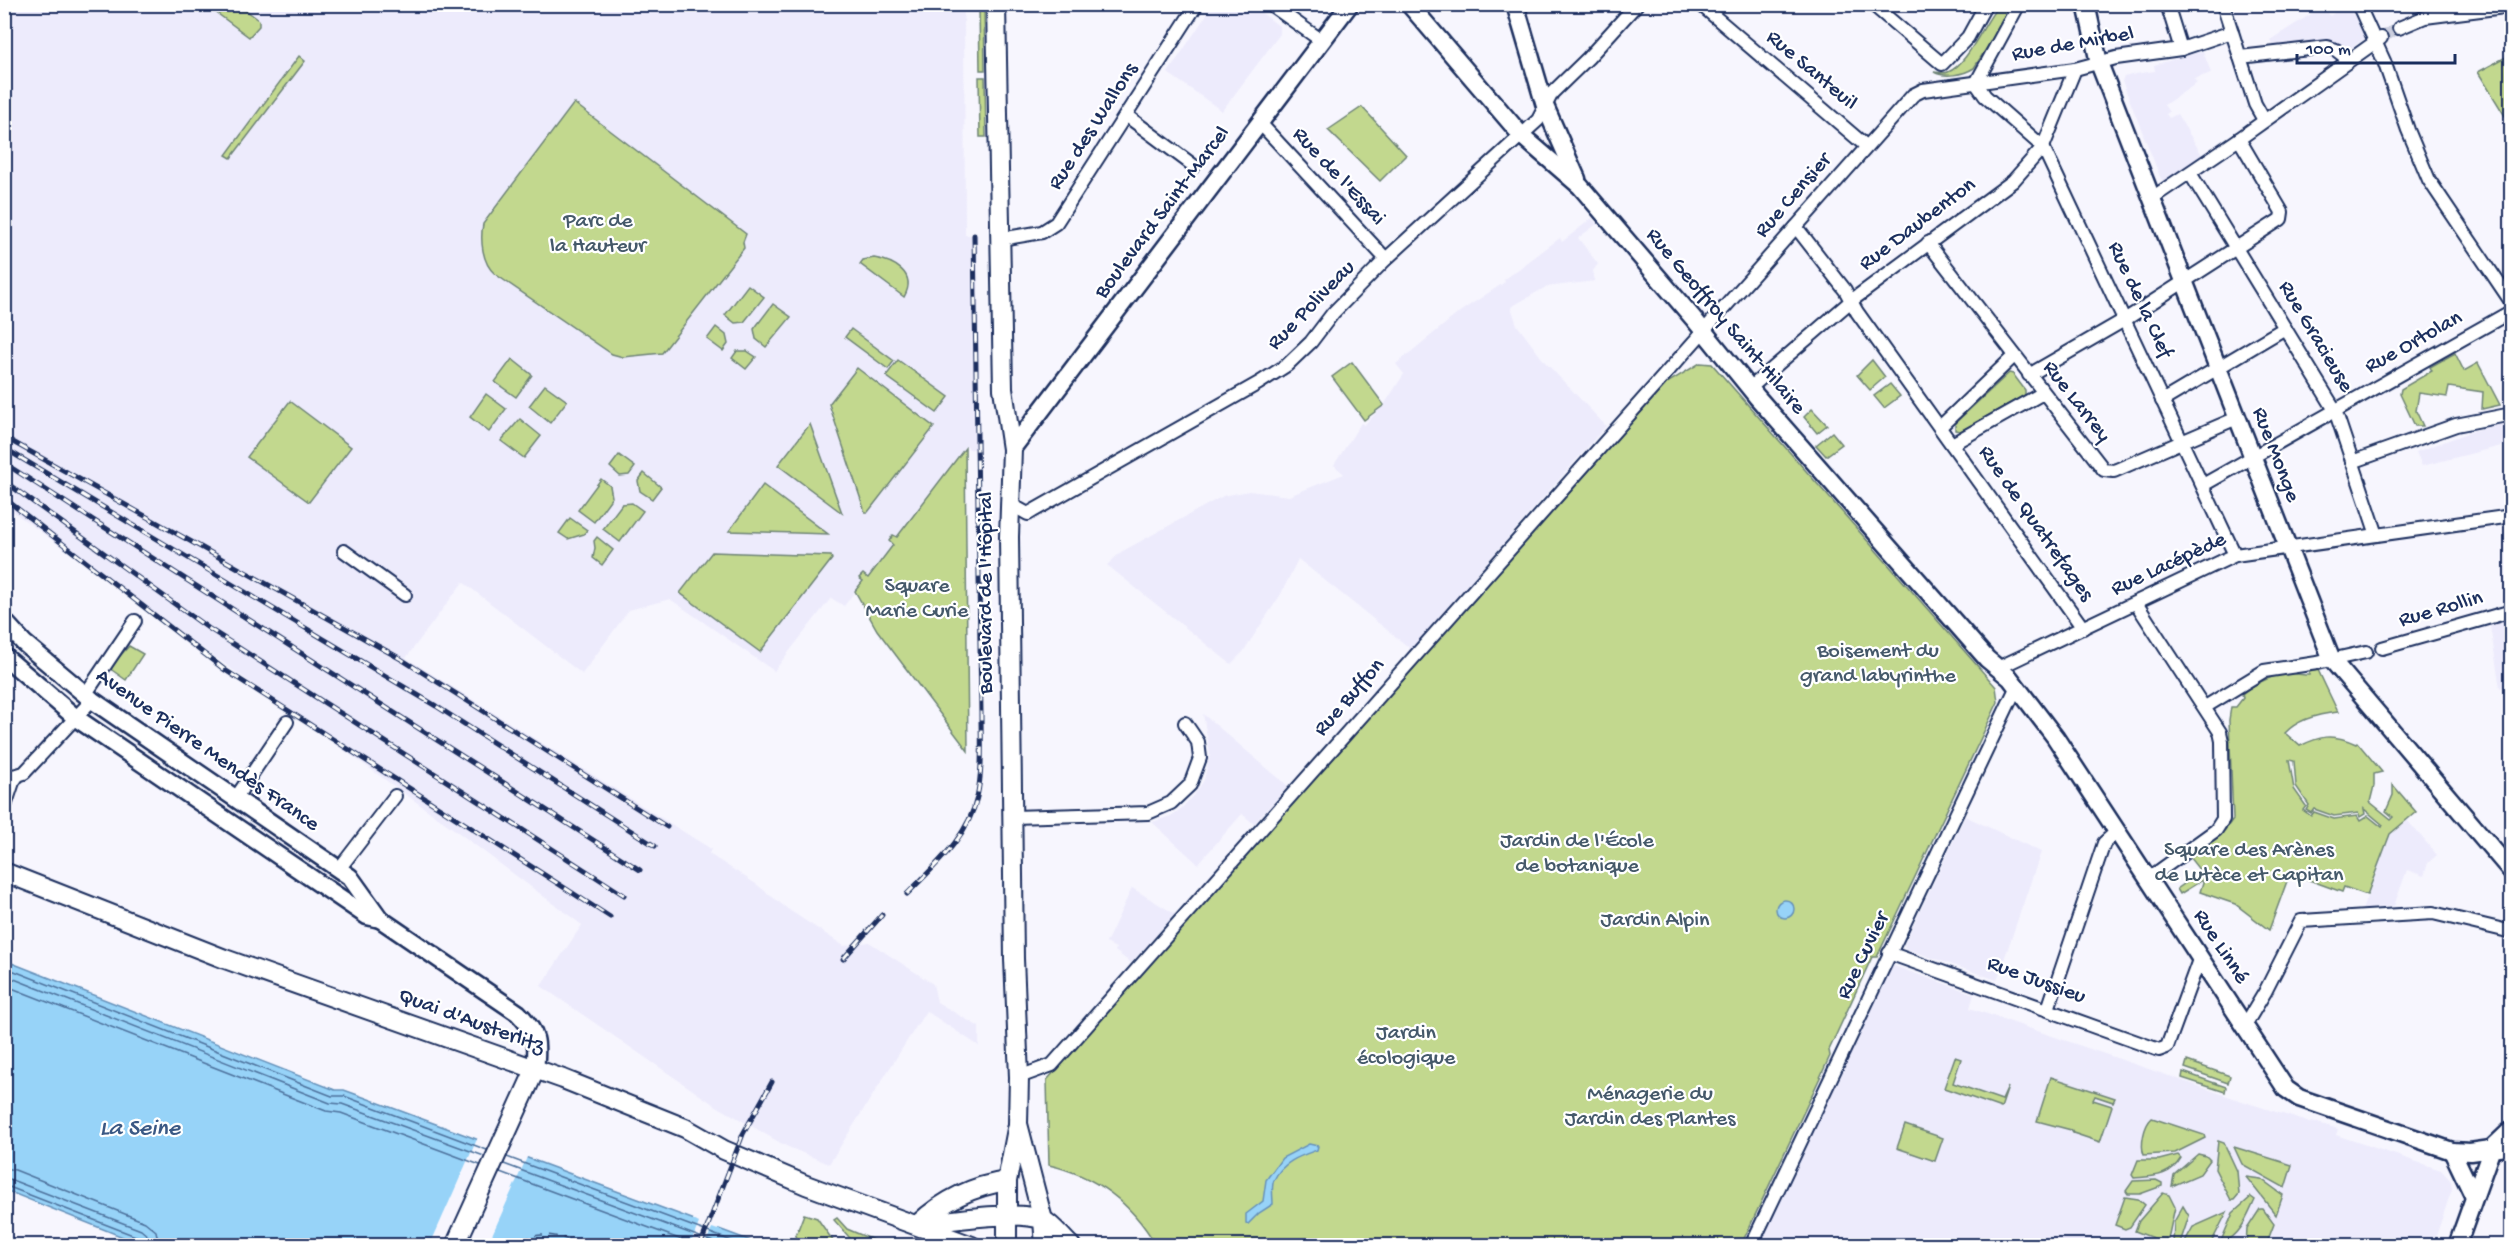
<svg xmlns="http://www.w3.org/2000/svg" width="2516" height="1250" viewBox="0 0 2516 1250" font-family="'Gochi Hand',sans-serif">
<rect width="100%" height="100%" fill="#f7f6fe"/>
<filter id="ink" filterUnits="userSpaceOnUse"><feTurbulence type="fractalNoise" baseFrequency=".0167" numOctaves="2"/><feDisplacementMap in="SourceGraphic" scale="12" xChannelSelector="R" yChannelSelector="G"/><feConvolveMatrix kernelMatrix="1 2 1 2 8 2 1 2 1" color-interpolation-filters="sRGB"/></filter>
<g filter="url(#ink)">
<g fill="#edebfc">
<path d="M2345,4L2348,5L2366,38L2346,51L2344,47L2334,43L2320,42L2291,44L2277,51L2270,40L2324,6L2330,16Z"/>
<path d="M5,5H964L965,235H978L980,449H969L967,446L897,538L893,535L889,540L894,544L868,578L863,574L860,578L863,581L844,606L831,598L774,671L670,599L629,610L582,674L463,582L406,658L711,849L709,854L756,884L789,910L844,946L869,942L933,984L937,1002L979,1027V1046L926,1011L829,1164L786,1146L713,1104L541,986L582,925L455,830L5,506Z"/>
<path d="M1213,5H1251L1279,26L1280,34L1222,111L1168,73Z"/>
<path d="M2203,51L2211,73L2194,79L2197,83L2164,105L2169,112L2166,114L2169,118L2177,114L2202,155L2165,181L2161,179L2122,81L2124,77L2135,74L2155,71L2154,65Z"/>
<path d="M1592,218L1597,224L1578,238L1598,264L1593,271L1595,281L1546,287L1511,307L1517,325L1544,361L1606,426L1411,649L1298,559L1281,594L1243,652L1231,664L1107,565L1121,552L1223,496L1249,491L1289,496L1344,474L1334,465L1361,423L1364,425L1384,405L1404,374L1396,364L1461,311L1505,282L1504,280L1560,238L1562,242Z"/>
<path d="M2511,422V442L2509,444L2422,466L2416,452L2476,430Z"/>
<path d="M2511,619V685L2500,688L2490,626Z"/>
<path d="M1203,714L1288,786L1254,824L1242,814L1198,864L1152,822L1171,816L1182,808L1197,791L1204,780L1210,754Z"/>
<path d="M1965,816L2041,852L1997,980L1906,949L1904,945Z"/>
<path d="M2407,820L2437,855L2428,863L2424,876L2407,870L2394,906L2362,910L2390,834Z"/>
<path d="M1132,888L1175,914L1131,963L1115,951L1116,948L1106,943Z"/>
<path d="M1891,965L1974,994L1970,1008L2248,1103L2311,1123L2312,1121L2338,1129L2336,1135L2441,1170L2451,1181L2452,1189L2433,1245L1758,1246Z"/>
</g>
<g fill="#c2d88e" stroke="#6e8476" stroke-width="1.5" fill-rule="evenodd">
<path d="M206,5H239L259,20V26L249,37Z"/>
<path d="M979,5H984L985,70H980Z"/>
<path d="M1999,5H2014L1974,68C1963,75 1945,78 1934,72C1939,72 1944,74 1948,72C1968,65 1985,20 1999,5Z"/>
<path d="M299,56L305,61L231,158L226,155Z"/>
<path d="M2506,57L2511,64L2512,112L2505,116L2478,72Z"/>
<path d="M979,77H985L986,137H980Z"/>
<path d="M574,103L746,234L743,242L744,248L662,353L623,357L612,354L495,274C482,263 480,240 483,224Z"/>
<path d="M1362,107L1406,155L1380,181L1328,130Z"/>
<path d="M874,258C893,261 918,273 904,297L860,264L863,260Z"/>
<path d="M748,285L764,297L744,322L735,323L725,315Z"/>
<path d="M773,304L791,317L766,347L756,339L754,329Z"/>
<path d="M716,327L726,335L728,344L723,351L707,339Z"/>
<path d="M851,329L894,361L888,369L845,337Z"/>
<path d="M737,351H747L756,357L746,369L732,358Z"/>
<path d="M2455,353L2464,371L2478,363L2500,405L2482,409L2483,392L2449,387L2447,397L2419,393L2416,411L2423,426H2415L2400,394L2401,389L2432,371L2430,367Z"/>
<path d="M512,359L532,375L516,397L495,382Z"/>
<path d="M898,360L949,397L937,413L886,376Z"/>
<path d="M1872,360L1885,377L1870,390L1857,375Z"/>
<path d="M1352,362L1384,405L1364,420L1332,377Z"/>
<path d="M1700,363L1712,364L1996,687L1998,702L1877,957H1872L1829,1050L1830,1056L1817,1084L1741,1245H1156C1132,1204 1097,1176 1049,1165L1047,1080L1667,383Z"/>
<path d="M857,368L934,427L868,512H865L829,404Z"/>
<path d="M2009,373L2013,374L2025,390V395L1961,431L1955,430V423Z"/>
<path d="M1890,384L1900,396L1884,408L1874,396Z"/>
<path d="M545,385L567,401L550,423L529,406Z"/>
<path d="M486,394L506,409L489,432L470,417Z"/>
<path d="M290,401L351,447L309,502L247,457Z"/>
<path d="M1812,409L1827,425L1817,433L1804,417Z"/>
<path d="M520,419L541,436L524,458L501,441Z"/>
<path d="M810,424L842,513L778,465Z"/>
<path d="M1832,432L1842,444L1826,456L1816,445Z"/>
<path d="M965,448L968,751L877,630L855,591L863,581L859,578L863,574L868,578L893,545L889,541L893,535L897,537Z"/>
<path d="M619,455L635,467L629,475L620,476L610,467Z"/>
<path d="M644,473L661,487L652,499L640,491L638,481Z"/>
<path d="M601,479L610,486L612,497L594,522L578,510Z"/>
<path d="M763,485L828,534L729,531Z"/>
<path d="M632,503L643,511L620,542L603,529L622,504Z"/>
<path d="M570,518L587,530L584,534L568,539L559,533Z"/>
<path d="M597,537L613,550L602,565L593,558L595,548L594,541Z"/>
<path d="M712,552L831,556L832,559L760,652L680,593Z"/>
<path d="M129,646L143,654L126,680L109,668Z"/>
<path d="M2318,670L2338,712C2319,714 2298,719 2285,733L2300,746C2318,737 2331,732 2356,744L2357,742L2382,772L2374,774V786L2370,802L2391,819L2393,817L2386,811L2393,795V785L2416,812L2390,834L2367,895L2344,887L2342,892L2290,873L2269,930L2235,904L2200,892L2204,879L2180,894L2177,889L2201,872L2189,857L2225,830L2233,819L2229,720L2231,707H2236L2243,698L2242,694C2253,684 2281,670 2296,674C2300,674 2303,675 2309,675V672ZM2289,760L2294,761L2296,786L2309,805L2306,810L2311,813L2314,809L2334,816L2358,813L2360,817L2365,814L2364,809L2383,825L2382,827L2368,816L2360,821L2357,816L2334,819L2314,812L2311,816L2303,810L2306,806L2294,789Z"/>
<path d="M1955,1057L1961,1059L1953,1083L2002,1100L2008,1087L2001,1108L1944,1088Z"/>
<path d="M2187,1061L2230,1076L2228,1083L2185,1068Z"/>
<path d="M2183,1072L2226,1087L2225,1092L2182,1078Z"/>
<path d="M2051,1077L2115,1098L2113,1102L2095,1096L2093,1100L2112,1106L2100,1142L2073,1133L2071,1130L2037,1121Z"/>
<path d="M2152,1118L2204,1135L2205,1138L2175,1153L2144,1155C2140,1145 2144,1125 2152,1118Z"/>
<path d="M1905,1125L1943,1138L1935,1161L1897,1148Z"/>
<path d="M2218,1141L2224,1143L2237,1171L2239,1194L2234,1200H2231L2215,1169Z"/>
<path d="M2234,1147L2292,1165L2285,1188L2242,1164Z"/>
<path d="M2198,1154L2206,1156L2210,1160L2200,1174L2172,1186L2174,1175Z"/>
<path d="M2178,1155L2181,1158C2170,1177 2154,1176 2134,1178L2132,1175L2138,1160H2159Z"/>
<path d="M2246,1177L2261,1179L2283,1195L2276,1215Z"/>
<path d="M2156,1180L2162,1183V1186L2140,1194H2128L2126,1191L2133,1181Z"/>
<path d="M2163,1193L2169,1195L2175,1207L2168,1239L2163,1242L2135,1231L2139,1221Z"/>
<path d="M2125,1197L2138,1199L2145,1205L2130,1227L2125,1229L2115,1225Z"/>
<path d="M2251,1197L2255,1200C2247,1217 2241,1235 2223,1243L2221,1241L2233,1213Z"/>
<path d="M2183,1206L2189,1216L2180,1243L2175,1245L2173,1244L2174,1222Z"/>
<path d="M2260,1209H2263L2274,1224L2266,1245H2246L2247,1229Z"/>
<path d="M2227,1212L2210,1245H2183L2193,1227Z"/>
<path d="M804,1214L817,1218L836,1245H800L793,1243Z"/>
<path d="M837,1218L847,1229L885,1245H856L834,1220Z"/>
</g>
<g fill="#97d3f8" stroke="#6591ba" stroke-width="1.5">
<circle cx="1785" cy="909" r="9"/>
<path d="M4,960L335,1090H344L355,1094L762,1245H143L5,1190Z"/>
<path d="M1309,1144L1318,1146L1317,1150C1300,1156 1282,1162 1274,1180C1271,1186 1273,1197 1273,1204L1259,1213L1248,1224L1246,1223V1214L1263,1201L1266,1180L1282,1158Z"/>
</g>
<g fill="#f7f6fe">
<path d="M478,1137L528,1155L487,1246L430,1245Z"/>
<path d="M691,1216L722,1227H719L718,1230L712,1228L705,1245H690L699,1223L693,1220L694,1217Z"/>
</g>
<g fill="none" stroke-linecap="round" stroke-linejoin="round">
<g stroke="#4d719c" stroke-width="1.5">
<path d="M4,967L332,1096H344L487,1150"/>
<path d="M4,975L330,1103L342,1104L484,1156"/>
<path d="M4,985L326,1111L341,1113L480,1165"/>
<path d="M507,1157L745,1246"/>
<path d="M504,1164L724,1246"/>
<path d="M4,1168L15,1170L145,1222L156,1231L159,1246"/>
<path d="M500,1172L698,1246"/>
<path d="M4,1177L141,1230L148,1236L150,1246"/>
<path d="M4,1185L138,1237L142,1246"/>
</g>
<path stroke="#3a5884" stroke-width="1.5" stroke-dasharray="8 6" stroke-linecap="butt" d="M509,1246C543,1228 553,1235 588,1246"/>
<path stroke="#cbcede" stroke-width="12" stroke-dasharray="12 6" stroke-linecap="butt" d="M2382,37L2399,28"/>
<g stroke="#1b2f5e" stroke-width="16">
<g id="street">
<path d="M1270,4L1322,41"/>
<path d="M1700,4L1866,146"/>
<path d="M1872,4L1942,64L1968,37L1986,4"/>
<path d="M2167,4L2181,49"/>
<path d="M2223,4L2255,104L2264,120"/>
<path d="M2358,4L2384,61L2408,130L2429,180L2512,303"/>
<path d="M2399,28L2425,17L2512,6"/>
<path d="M2240,57L2327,47L2336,50L2349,60"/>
<path d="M1976,83L1985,96L2043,147L2235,555"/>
<path d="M1976,83L2019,4"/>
<path d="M1127,116L1194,166"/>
<path d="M1260,123L1386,259"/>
<path d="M2190,173L2335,410L2377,535"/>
<path d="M2152,198L2239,139L2381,38"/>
<path d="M1796,227L1845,290L1857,312L2083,628"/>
<path d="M1001,239L1042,232L1056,223L1197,4"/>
<path d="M1928,243L2104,470L2114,471L2237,418"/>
<path d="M2029,375L2126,319L2281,219L2282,212L2239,139"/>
<path d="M1750,388L1851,301L2013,181L2043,147L2075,69"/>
<path d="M2162,401L2285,328"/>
<path d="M1940,427L2014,356"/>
<path d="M1952,444L2043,393"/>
<path d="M2352,462L2456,425L2512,414"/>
<path d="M2203,485L2512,311"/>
<path d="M1010,504L1028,514L1033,511L1259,383L1287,365L1311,342L1333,313L1386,259L1538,120L1552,93L1588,58L1637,4"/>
<path d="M344,551L405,595"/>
<path d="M2136,603L2220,732L2222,741L2223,819L2216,830L2148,879"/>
<path d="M2382,648L2512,611"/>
<path d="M1998,668L2235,555L2512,516"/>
<path d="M85,695L135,621"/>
<path d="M2205,707L2264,671L2317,663L2366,652"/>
<path d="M4,774L14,776L24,773L92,700"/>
<path d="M235,799L287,722"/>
<path d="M4,809L13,782L18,775"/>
<path d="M1013,817L1148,813L1171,803L1190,785L1200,758L1198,742L1185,723"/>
<path d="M339,869L395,796"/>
<path d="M1889,953L2159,1050L2167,1047L2200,957"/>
<path d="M2048,1009L2104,843L2116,832"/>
<path d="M2244,1027L2265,992L2301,921L2433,913L2512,932"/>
<path d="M1019,1077L1052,1065L1913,95L1923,90L2075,69L2116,58L2181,49L2232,32"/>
<path d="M1751,1246L2017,686"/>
</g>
</g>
<g stroke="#1b2f5e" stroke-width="21">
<g id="secondary">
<path d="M1409,4L1521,135L1580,186L1693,318L1757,397L1987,659L2010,678L2055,737L2286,1089L2299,1098L2452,1151L2470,1152L2512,1146"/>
<path d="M1515,4L1545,106L1577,179"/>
<path d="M2086,4L2099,63L2332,660L2512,872"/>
<path d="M1012,449L1350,4"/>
<path d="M4,621L24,643L92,700L350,877L380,919L518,1013C538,1033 538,1042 535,1070"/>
<path d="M4,656L76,718L367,916L380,919"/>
<path d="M2452,1151L2474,1197"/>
<path d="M2457,1246L2492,1148L2512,1129"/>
</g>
</g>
<g stroke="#1b2f5e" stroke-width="22">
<g id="primary">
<path d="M996,4L1003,389L1012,449L1009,537L1014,959L1019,1077L1018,1124L1043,1220L1045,1246"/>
<path d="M4,872L225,959L563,1079L685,1128L724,1150L806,1185L972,1246"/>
<path d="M918,1224C944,1200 972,1186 1007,1181"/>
<path d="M920,1224C947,1221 1019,1209 1043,1220C1053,1225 1062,1238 1071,1246"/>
<path d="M455,1246L535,1070"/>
<path d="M1007,1246V1181L1017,1129"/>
</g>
</g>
<use href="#street" stroke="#fff" stroke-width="12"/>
<use href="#secondary" stroke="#fff" stroke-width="16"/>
<use href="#primary" stroke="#fff" stroke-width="18"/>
<g stroke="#1b2f5e" stroke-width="5">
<g id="rail">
<path d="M4,437L401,659L667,827"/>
<path d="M4,448L436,706L655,846"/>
<path d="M4,463L640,870"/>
<path d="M4,481L208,628L624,895"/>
<path d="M4,498L225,670L610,917"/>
<path d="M907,894C934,866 968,838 977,797C983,770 981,741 981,713L974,235"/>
<path d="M843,959L882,915"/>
<path d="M700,1246L743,1134L772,1082"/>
</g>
</g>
<use href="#rail" stroke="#fff" stroke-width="3" stroke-dasharray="9" stroke-linecap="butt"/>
</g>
</g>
<g text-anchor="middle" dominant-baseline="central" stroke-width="4.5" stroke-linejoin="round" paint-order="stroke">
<g font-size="22" fill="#1b2f5e" stroke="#fff">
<text transform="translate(2073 45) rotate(-10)">Rue de Mirbel</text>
<text transform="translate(1811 71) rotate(40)">Rue Santeuil</text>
<text transform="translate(1094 127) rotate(-57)">Rue des Wallons</text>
<text transform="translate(1338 177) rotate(47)">Rue de l'Essai</text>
<text transform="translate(1794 196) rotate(-49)">Rue Censier</text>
<text transform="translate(1163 213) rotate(-53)">Boulevard Saint-Marcel</text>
<text transform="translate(1918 225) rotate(-37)">Rue Daubenton</text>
<text transform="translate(2139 300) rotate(65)">Rue de la Clef</text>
<text transform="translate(1312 306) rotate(-46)">Rue Poliveau</text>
<text transform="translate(1725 322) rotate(50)">Rue Geoffroy Saint-Hilaire</text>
<text transform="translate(2315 337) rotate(59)">Rue Gracieuse</text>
<text transform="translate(2414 343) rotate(-29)">Rue Ortolan</text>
<text transform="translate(2076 402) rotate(52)">Rue Larrey</text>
<text transform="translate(2275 455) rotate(69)">Rue Monge</text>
<text transform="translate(2035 524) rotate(55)">Rue de Quatrefages</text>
<text transform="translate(2169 565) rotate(-25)">Rue Lacépède</text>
<text transform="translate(987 593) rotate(-90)">Boulevard de l'Hôpital</text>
<text transform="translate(2441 610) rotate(-16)">Rue Rollin</text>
<text transform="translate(1350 698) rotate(-49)">Rue Buffon</text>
<text transform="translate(207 751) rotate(35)">Avenue Pierre Mendès France</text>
<text transform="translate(2220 947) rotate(57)">Rue Linné</text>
<text transform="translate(1864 956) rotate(-64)">Rue Cuvier</text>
<text transform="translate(2036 981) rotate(20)">Rue Jussieu</text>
<text transform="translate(471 1022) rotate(20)">Quai d'Austerlitz</text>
</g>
<g font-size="22" fill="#45596a" stroke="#fff">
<text x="598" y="222">Parc de<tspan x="598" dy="25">la Hauteur</tspan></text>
<text x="917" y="587">Square<tspan x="917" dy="25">Marie Curie</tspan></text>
<text x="1878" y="652">Boisement du<tspan x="1878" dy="25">grand labyrinthe</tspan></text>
<text x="1577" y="842">Jardin de l'École<tspan x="1577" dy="25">de botanique</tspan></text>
<text x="2249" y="851">Square des Arènes<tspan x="2249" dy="25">de Lutèce et Capitan</tspan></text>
<text x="1655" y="921">Jardin Alpin</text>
<text x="1406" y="1034">Jardin<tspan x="1406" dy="25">écologique</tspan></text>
<text x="1650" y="1095">Ménagerie du<tspan x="1650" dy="25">Jardin des Plantes</tspan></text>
</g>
<g font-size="24" font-style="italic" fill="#3a5884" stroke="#fff">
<text x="140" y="1129">La Seine</text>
</g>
</g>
<rect width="2516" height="1250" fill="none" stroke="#fff" stroke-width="24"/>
<rect x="12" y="12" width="2492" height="1226" fill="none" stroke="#1b2f5e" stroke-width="2" filter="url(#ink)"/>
<path d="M2297 54v9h158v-9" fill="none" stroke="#1b2f5e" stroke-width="3"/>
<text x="2306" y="54" font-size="18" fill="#1b2f5e" stroke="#ffffff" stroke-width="4.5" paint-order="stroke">100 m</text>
</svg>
